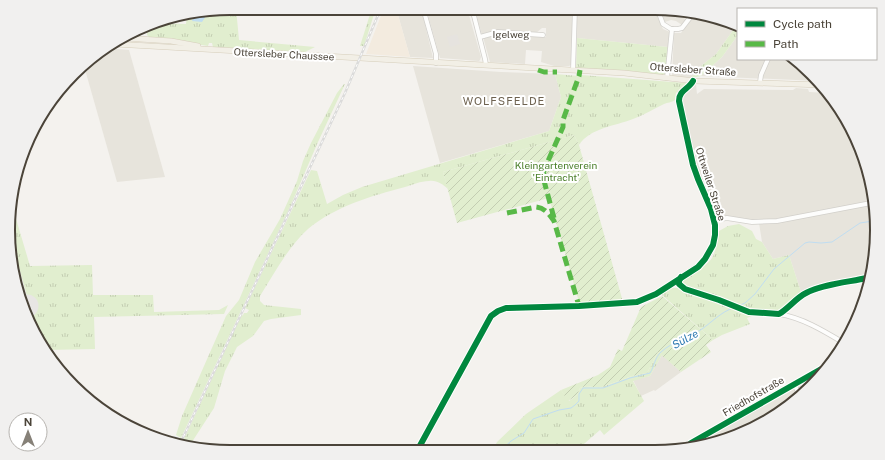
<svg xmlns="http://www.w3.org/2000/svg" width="885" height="460" viewBox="0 0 885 460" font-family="'Public Sans',sans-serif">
<defs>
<pattern id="grass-tufts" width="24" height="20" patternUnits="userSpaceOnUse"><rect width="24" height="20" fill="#e1eecf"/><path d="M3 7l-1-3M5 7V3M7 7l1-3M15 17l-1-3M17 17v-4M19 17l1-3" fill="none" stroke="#c3cdb2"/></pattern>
<pattern id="garden-furrows" width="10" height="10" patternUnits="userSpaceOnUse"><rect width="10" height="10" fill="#e1eecf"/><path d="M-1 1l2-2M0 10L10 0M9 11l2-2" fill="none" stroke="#c3cdb2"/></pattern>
<pattern id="water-waves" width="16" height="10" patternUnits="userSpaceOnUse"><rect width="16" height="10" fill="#c0ddf1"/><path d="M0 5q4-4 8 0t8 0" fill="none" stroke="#a6bfcf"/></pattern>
</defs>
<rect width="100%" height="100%" fill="#f4f2ee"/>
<g fill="#e7e4dc">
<path d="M396,8H421L433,58L410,57Z"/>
<path d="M426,8H467L481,57L480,60L479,61L440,58Z"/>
<path d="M480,8H573L571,65L569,66H554L541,62L542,51L526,50L525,64L490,62L483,37L498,34L546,37V28H542L536,33L497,31L482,35L475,10Z"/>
<path d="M579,8L656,14L663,29L670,32L668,47L577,38V11Z"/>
<path d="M660,8H669L690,14L682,25L676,21L671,20L665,22Z"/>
<path d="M694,15L736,26L716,54L702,65L691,78L672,76L674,33H681Z"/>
<path d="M738,35V59H790L819,81L701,76L722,57Z"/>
<path d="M105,48L129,50L165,177L117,182L84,66L95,54Z"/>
<path d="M413,66L501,72L555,74L561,97L549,131L440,163Z"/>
<path d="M696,84L697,94L704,89L793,90L796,88L808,89L809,92L827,93L865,159L877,245L868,276L837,281L801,292L789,255L773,259L762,242L759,223L715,216L699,178L689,144L682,111L681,98L684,94Z"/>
<path d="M662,355L681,372L655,391L654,390L641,396L633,380L650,376Z"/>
<path d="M800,384L805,392L790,406L740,435L690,449V445L793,387Z"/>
</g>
<path fill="#f3ebdf" d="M384,8H396L410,57L366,54Z"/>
<g fill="url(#grass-tufts)">
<path d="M230,8H236L239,40L315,47L305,52L213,47L212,43H209L208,46L149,37L147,35V26C160,22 173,24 186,24L187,15Z"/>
<path d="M372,8H376L364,46H360Z"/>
<path d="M736,26L738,27V35L722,57L701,76L691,78L702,65L716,54Z"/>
<path d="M577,38L668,47L666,72L663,75L576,68Z"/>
<path d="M555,74L579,76L581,75L686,83V85L676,93L675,100C671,103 668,102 664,104C653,109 644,115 633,119C615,126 590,128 579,145L574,135L443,172L448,189C442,184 437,180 429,181C421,181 412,185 405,187C371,196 336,206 308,229C288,247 274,274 260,296V301L264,305L301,309V315L271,319L264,321L253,336L237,347L225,371L214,408L190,445L183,441L241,316L243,315L244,313H247L249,310L245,308L311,170L317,171L327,204L343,195L362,187L549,131L561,97Z"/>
<path d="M344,84H345L318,142L290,207L181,438L176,435L182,416L226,316L239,300L255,262L280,219L297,181L303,161L311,143L337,93Z"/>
<path d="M12,205L30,266L92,265L93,295H153L154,312L219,310L228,305L224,314L94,317L95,349L47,350L31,328L27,314V298L10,234Z"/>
<path d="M739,224L752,231L756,239L762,242L773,259L789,255L801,292L787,305L776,312L749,310L731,301H729L682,285C683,272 705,269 712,258C716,251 718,239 719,231L728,226Z"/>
<path d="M672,288H678L752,316L747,318L750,324L722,335L713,340L661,294Z"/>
<path d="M658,352L662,355L650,376L633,381L644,401L604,435L600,430L577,450L492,451L497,442L526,414L561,390L569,401L577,395L580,388L586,386L599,388L632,376L647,373Z"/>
</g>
<g fill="url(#garden-furrows)">
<path d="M574,135L579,145L623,302L581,303L579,302L549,198L457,223L443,172Z"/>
<path d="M662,296L713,340L706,345L711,352L681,372L658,352L647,373L632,376L599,388L586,386L580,388L577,395L568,401L561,390L598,375L610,367L618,349L622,351L641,307Z"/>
</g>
<path fill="#e6e3df" d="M457,34L460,44L450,47L447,37Z"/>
<path fill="url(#water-waves)" d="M212,11L208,13L202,22L192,21L195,14Z"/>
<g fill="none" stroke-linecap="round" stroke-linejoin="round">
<g stroke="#c0ddf1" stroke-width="1">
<path d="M738,306L745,303L755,294L774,269L805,243L809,242L821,243L832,242L860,223L873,221"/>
<path d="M175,437L179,439"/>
<path d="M184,441L190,443"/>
<path d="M500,451L511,441L524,433L533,419L559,410L571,408L575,405L579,401V394L583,388H603L630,378L650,373C654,367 655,357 661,352C673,341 689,338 702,329C712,322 721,312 733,308"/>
</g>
<path stroke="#e8e6e4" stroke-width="9" d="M8,245L22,295"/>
<path stroke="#e8e6e4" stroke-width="23" d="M25,306H27"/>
<g stroke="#d2d0cb" stroke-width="5.5">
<g id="minor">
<path d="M423,8L436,54V63"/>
<path d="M472,8L485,59L486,65"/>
<path d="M592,8L658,13"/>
<path d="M657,8L663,24L671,29H678L682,28L692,15"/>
<path d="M480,37L498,32L543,35"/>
<path d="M573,70L575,8"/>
<path d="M667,78L672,29"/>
<path d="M693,81L691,84L680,93L679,103C684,128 689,153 697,177C703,193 712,208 715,226C716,234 713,245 710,253C702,268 684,271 679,281L680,286L749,312L779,314C789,308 796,298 806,293C823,284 849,282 867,278"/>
<path d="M760,82L761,75L768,59"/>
<path d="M714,220L727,218L752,222L777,221L871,203"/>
<path d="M779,314C803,318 824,331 844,343"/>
<path d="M794,385L801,396"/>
<path d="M691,448L689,445L691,443L830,364"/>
</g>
</g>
<g stroke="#d6cebb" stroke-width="6">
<g id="major">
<path d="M124,38L171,41L198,46"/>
<path d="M114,44L624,73L695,81L823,85"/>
</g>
</g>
<use href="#minor" stroke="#fdfdfc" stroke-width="4"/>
<use href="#major" stroke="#f2efe6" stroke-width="5"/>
<g stroke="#dbdbda" stroke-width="2.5">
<path id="rail" d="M181,442L345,93L381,8"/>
</g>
<use href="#rail" stroke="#fff" stroke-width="1" stroke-dasharray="3" stroke-linecap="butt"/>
<g stroke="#58b947" stroke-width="5" stroke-dasharray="10 5" stroke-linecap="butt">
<path d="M538,70L544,72H557"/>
<path d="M507,213L536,207C545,208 549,214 554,221L579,306H576"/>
<path d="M554,218L543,177L544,170L563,127V120L579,76L580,70"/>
</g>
<g stroke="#fff" stroke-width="8">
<g id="cycleway">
<path d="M681,277L679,281V284L685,289L719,300L749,312L779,314C789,308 796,298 806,293C823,284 849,282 867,278"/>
<path d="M691,448L689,445L691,443L830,364"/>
<path d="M417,451L491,316L498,311L506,308L579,306L637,302L656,294L698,267L705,259L713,245L715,235V225L711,209L698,179L693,165L679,101C679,90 689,89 693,81"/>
</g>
</g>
<use href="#cycleway" stroke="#00873e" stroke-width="6"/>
</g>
<g text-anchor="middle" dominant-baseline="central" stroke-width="4" stroke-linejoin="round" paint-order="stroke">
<g font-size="10" fill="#4b4439" stroke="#fff">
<text x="511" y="34">Igelweg</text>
<text transform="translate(284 54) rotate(3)">Ottersleber Chaussee</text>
<text transform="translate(693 69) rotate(4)">Ottersleber Straße</text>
<text transform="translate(711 184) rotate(72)">Ottweiler Straße</text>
<text transform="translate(753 396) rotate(-30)">Friedhofstraße</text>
</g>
<g font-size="10" fill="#4a7f2a" stroke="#fff">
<text x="556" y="165">Kleingartenverein<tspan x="556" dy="12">'Eintracht'</tspan></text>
</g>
<g font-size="11" letter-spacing="1" fill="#6e6250" stroke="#fff">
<text x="504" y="101">WOLFSFELDE</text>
</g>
<g font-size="11" font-style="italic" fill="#2e7ab2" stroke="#fff">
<text transform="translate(685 339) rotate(-29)">Sülze</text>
</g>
</g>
<path d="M0 0H885V460H0ZM230 15H655A215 215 0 0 1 870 230V230A215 215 0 0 1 655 445H230A215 215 0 0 1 15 230V230A215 215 0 0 1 230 15Z" fill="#f1f0ef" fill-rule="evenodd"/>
<path fill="none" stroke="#4b4439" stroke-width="2" d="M230 15H655A215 215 0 0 1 870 230V230A215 215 0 0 1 655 445H230A215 215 0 0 1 15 230V230A215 215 0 0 1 230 15Z"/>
<rect x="737" y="8" width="140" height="52" fill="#ffffff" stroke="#b7b4b0"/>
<rect x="745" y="21" width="20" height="6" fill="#00873e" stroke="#b7b4b0"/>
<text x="773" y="28" font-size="12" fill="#4b4439">Cycle path</text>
<rect x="745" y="41" width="20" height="6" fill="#58b947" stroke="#b7b4b0"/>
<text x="773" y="48" font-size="12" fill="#4b4439">Path</text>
<g transform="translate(28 432)"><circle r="19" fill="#ffffff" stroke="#b7b4b0"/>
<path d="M0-3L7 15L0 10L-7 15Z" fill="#868178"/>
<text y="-6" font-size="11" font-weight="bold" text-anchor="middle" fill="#4b4439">N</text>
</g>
</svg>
